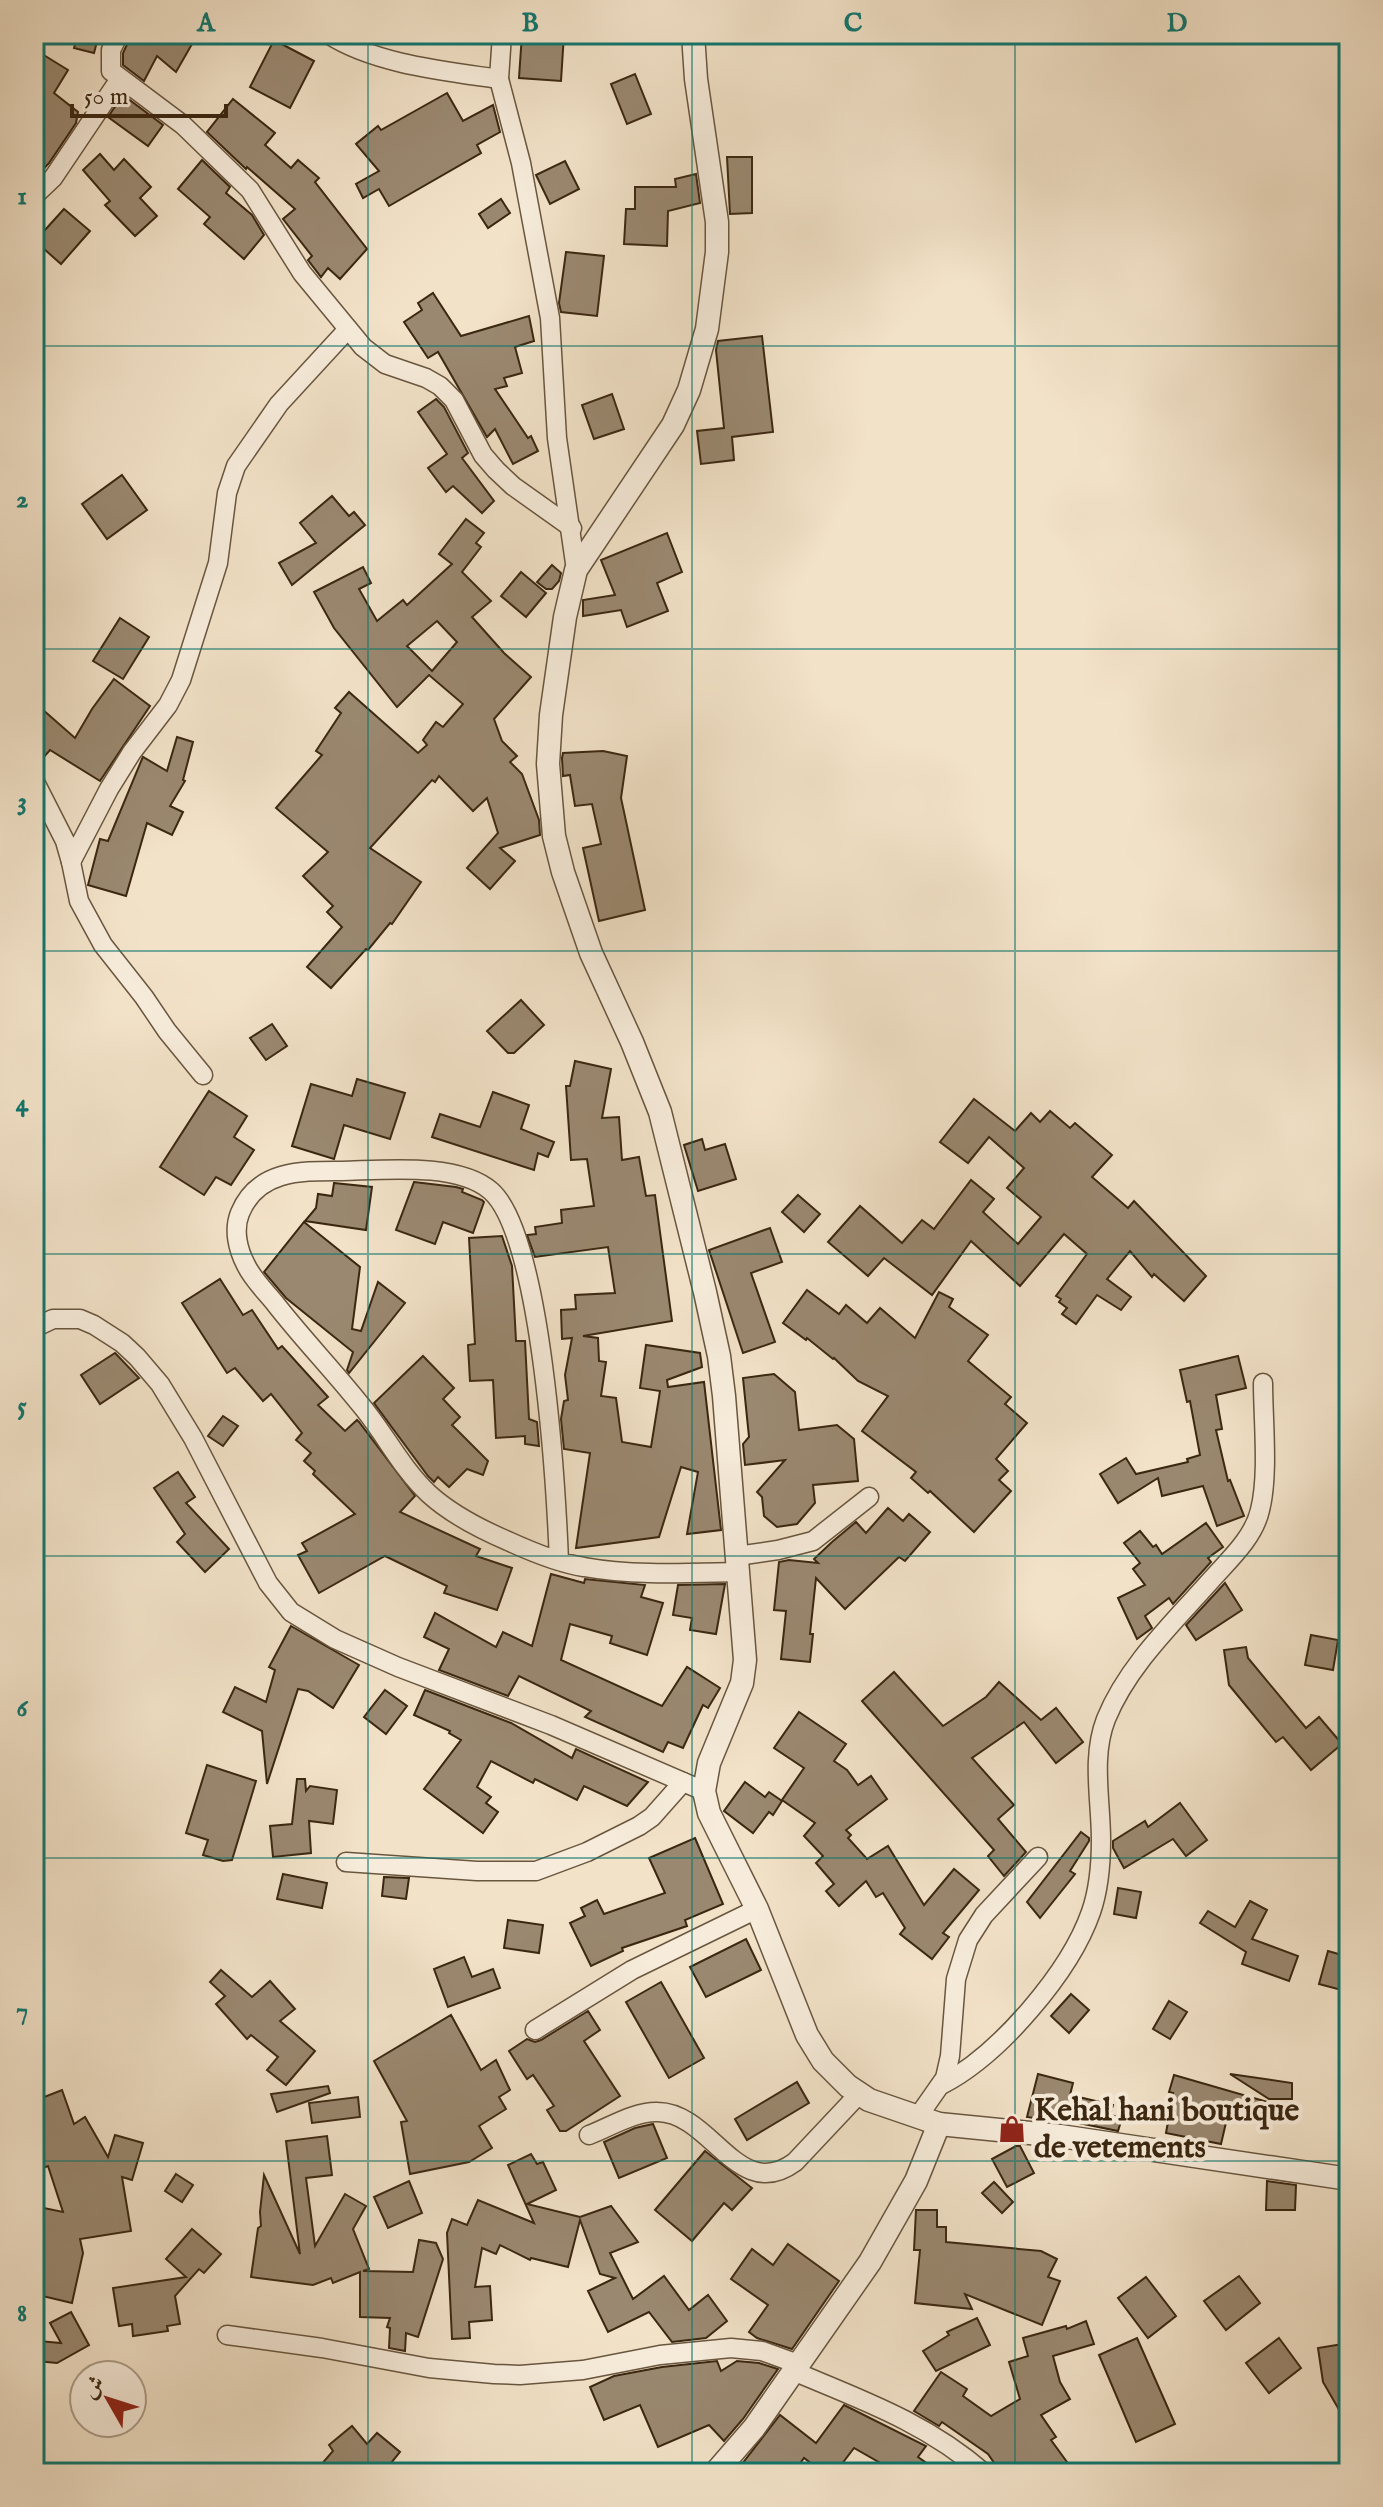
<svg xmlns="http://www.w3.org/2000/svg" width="1383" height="2507" viewBox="0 0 1383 2507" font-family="'IM FELL English',Amiri,serif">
<rect width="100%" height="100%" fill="#f2e2c8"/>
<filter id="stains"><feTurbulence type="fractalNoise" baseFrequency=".0025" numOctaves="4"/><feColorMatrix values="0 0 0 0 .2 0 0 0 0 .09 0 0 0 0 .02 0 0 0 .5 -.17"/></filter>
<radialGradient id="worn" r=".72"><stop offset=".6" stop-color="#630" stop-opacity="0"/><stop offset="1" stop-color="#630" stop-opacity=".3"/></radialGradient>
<g fill="#9a8870" stroke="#3b2711" stroke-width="2" fill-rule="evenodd">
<path d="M78,34H99L94,53L74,48Z"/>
<path d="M132,34H193L187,42L192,44L176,72L157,56L144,81L123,65V53Z"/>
<path d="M522,34H564L561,81L519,78Z"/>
<path d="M274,40L314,61L290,108L250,87Z"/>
<path d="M34,49L68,70L54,93L78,112L76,123L49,163L34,179V123L43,112L35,107L42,95L34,90Z"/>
<path d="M635,74L651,114L627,124L611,84Z"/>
<path d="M447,93L463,121L493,105L500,132L477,145L481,153L389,206L379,189L363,198L356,184L379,171L356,144L378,126L381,130Z"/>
<path d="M123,95L163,125L148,146L108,117Z"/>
<path d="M233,99L275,133L265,145L291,168L298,160L319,178L315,182L367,249L340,279L328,268L321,277L308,260L312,256L283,219L295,209L247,167L246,169L207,132Z"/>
<path d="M100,154L114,170L124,159L151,187L140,198L157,216L135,236L105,205L110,201L83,170Z"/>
<path d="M727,157H752V213L730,214Z"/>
<path d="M202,160L230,187L226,193L252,215L264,235L244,259L204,224L210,217L178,189Z"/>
<path d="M565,161L579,189L550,204L536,175Z"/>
<path d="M696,174L700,203L668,211L667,246L624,244L626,209H635V187H676L675,179Z"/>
<path d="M501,199L510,213L488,228L479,214Z"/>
<path d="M64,209L90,231L61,264L35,241Z"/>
<path d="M566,252L604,256L597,316L561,312L559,303Z"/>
<path d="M433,293L461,336L529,316L534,341L515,347L522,373L504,378L507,386L495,389L528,438L531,436L538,451L513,464L495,429L487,437L438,352L428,358L404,322L422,310L418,303Z"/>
<path d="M762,336L773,432L732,437L734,460L701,464L697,431L724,428L716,350L718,341Z"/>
<path d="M612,394L624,429L594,439L582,405Z"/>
<path d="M436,399L444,407L468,453L462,458L494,501L482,513L453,486L446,492L428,468L447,454L418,412Z"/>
<path d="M122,475L147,510L107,539L82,504Z"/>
<path d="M332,496L349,516L354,512L365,525L292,585L279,563L316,543L300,523Z"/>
<path d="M466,519L484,533L476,543L481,547L462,572L491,601L472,617L504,653L531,677L494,719L502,741L517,756L510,762L522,774L539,820L540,835L500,848L515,861L490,889L467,868L498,833L487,798L473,811L439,776L435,782L432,780L370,848L421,882L392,924L390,923L368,950L366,949L331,988L307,967L342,927L327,912L333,906L303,876L328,852L276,808L322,755L316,751L341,713L335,708L349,692L418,753L427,745L423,740L436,722L443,727L463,704L429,675L397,707L334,628L314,592L363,567L371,583L359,589L377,621L403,600L407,605L452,564L439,554ZM437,621L457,642L432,671L407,646Z"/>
<path d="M667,533L682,572L657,583L668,611L627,627L621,610L583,616V600L615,595L601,560Z"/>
<path d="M552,565L561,573L559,581L552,589H546L537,582Z"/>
<path d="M521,572L546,593L526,617L501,596Z"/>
<path d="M120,618L149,637L123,679L93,661Z"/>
<path d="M114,679L150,706L100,781L50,750L34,768V702L75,738L92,709Z"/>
<path d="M177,737L193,742L183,780L185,781L170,806L183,812L172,835L147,823L126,896L88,885L100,839L108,841L142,759L143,757L167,771Z"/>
<path d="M603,751L627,756L621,798L645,910L599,921L583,848L601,844L592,804L575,806L570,775L563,776L562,758L563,753Z"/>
<path d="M521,1000L544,1025L514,1053H508L487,1031Z"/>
<path d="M272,1024L287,1046L266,1060L250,1038Z"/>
<path d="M575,1061L611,1069L602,1118L619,1117L622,1160L639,1157L646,1196L655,1195L672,1321L583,1336L598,1338L599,1361L606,1362L601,1396L616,1398L622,1442L651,1447L660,1391L640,1388L646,1345L700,1353L702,1367L667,1380L668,1387L704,1382L721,1530L687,1534L698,1472L681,1467L659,1537L576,1548L590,1453L564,1449L561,1419L564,1401L568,1400L565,1375L572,1338L562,1339L561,1310L576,1309L575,1295L615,1293L608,1247L535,1257L527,1235L536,1234L535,1227L562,1223L561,1210L594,1206L587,1159L571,1160L566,1086H570Z"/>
<path d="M357,1079L405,1093L390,1139L344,1125L334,1159L292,1146L311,1084L352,1096Z"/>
<path d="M209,1091L247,1116L234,1137L254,1150L231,1185L216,1177L204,1195L160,1167Z"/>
<path d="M493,1092L529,1105L521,1129L554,1142L548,1157L538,1153L534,1170L432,1137L440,1114L480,1127Z"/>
<path d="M974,1099L1015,1131L1031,1113L1040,1122L1050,1111L1070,1128L1075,1123L1112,1155L1092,1177L1128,1208L1134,1201L1206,1276L1184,1301L1154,1274L1152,1277L1130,1251L1107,1279L1131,1297L1121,1310L1097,1295L1076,1324L1062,1314L1067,1308L1059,1302L1061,1299L1056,1296L1087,1254L1064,1234L1020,1286L971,1241L932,1295L884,1258L868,1276L828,1242L860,1206L902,1243L922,1220L934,1229L971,1180L994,1199L983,1212L1018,1244L1041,1217L1007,1188L1024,1168L989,1137L968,1163L940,1142Z"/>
<path d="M702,1139L705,1150L725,1144L736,1179L698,1191L684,1145Z"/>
<path d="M414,1182L456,1187L463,1189L462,1192L482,1200L484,1202L473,1233L443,1222L435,1244L396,1230Z"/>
<path d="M334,1183L372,1187L366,1230L305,1221L316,1208L318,1194L332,1196Z"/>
<path d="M798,1195L820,1214L804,1232L782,1212Z"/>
<path d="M304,1222L360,1267L352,1329L361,1331L378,1282L405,1303L349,1373L347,1370L353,1352L286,1298L264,1272Z"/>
<path d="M770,1228L782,1262L751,1273L775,1342L743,1353L709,1250Z"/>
<path d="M502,1236L512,1266L516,1341H525L529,1419L537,1422L539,1446L525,1444V1436L496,1438L493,1380L470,1381L468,1345L475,1344L469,1238Z"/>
<path d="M220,1279L243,1315L252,1310L278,1349L282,1346L328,1397L318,1405L345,1431L357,1420L359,1422L415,1496L400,1512L480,1549L476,1556L512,1568L497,1610L444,1593L447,1586L385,1556L319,1593L298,1555L307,1551L302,1543L355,1514L313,1474L315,1471L304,1461L311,1453L296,1440L302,1433L271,1394L263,1401L235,1368L227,1373L182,1303Z"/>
<path d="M807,1290L839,1314L846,1305L867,1323L880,1308L915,1338L939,1292L953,1299L949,1307L988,1335L968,1361L1011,1397L1005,1404L1027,1423L996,1459L1008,1471L999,1480L1011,1491L974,1532L930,1491L928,1493L911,1478L916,1472L862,1431L888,1396L858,1381L834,1358L833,1359L807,1338L806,1340L783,1323Z"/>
<path d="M115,1353L139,1378L100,1404L81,1375Z"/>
<path d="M423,1356L454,1388L443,1399L460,1417L452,1425L488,1461L483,1475L467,1469L449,1487L438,1477L434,1482L428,1476L374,1403Z"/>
<path d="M1238,1356L1246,1388L1216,1395L1222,1429L1216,1430L1228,1481L1230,1480L1244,1516L1217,1526L1203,1486L1162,1496L1158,1478L1118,1503L1100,1474L1126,1458L1136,1474L1188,1462L1187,1459L1200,1455L1190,1401L1187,1402L1180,1370Z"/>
<path d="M774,1374L795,1392L799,1430L837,1425L854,1439L858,1481L813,1485L815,1503L797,1524L777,1527L764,1516L762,1497L757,1492L785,1460L745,1465L743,1444L749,1437L743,1378Z"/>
<path d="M223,1416L238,1426L223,1446L208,1436Z"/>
<path d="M178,1472L195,1497L186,1503L229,1549L205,1572L177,1542L185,1534L154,1488Z"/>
<path d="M888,1508L903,1521L909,1514L930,1532L905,1561L899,1557L845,1609L816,1578L810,1634H813L810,1662L781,1659L786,1611L774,1610L779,1562L789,1560L818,1563L814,1559L832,1542L856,1522L866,1533Z"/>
<path d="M1206,1523L1223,1547L1208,1558L1211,1562L1173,1604L1169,1598L1145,1616L1152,1628L1137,1639L1118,1598L1145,1585L1133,1569L1140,1563L1124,1543L1140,1531L1153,1547L1156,1545L1162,1554Z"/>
<path d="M551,1574L584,1583L585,1579L645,1585L641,1597L663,1603L647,1655L610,1643L612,1636L570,1624L561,1660L662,1706L687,1667L720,1688L708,1708L703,1705L683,1748L668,1742L663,1752L585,1717L591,1711L519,1676L508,1696L439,1670L449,1649L424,1637L435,1613L496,1647L503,1632L532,1646Z"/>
<path d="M1225,1583L1242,1610L1196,1640L1186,1625Z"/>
<path d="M725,1584L716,1634L690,1630L692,1618L673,1615L678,1585Z"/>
<path d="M291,1626L359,1665L333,1708L308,1691L298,1689L267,1784L262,1731L223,1712L235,1687L266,1702L275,1670L269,1667Z"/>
<path d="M1311,1635L1338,1640L1333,1670L1305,1665Z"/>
<path d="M1246,1647L1248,1658L1306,1728L1319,1717L1342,1744L1311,1770L1283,1737L1276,1742L1229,1685L1224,1650Z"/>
<path d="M894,1672L943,1726L986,1697L999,1682L1041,1720L1056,1708L1083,1742L1056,1763L1024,1722L972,1758L1014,1805L998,1819L1026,1852L1004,1876L988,1856L994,1850L862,1701Z"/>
<path d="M385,1690L407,1706L386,1734L364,1717Z"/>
<path d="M425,1690L511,1723L572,1758L576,1749L648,1782L627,1806L584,1786L577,1800L535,1779L533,1783L491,1761L477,1787L491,1797L486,1803L498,1812L483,1833L424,1789L461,1740L449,1733L450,1731L414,1715Z"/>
<path d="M799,1712L846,1744L834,1761L847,1770L858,1785L871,1776L887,1799L846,1830L851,1835L848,1838L867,1859L888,1846L924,1905L954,1869L979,1890L943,1933L949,1937L932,1959L900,1934L905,1928L883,1893L876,1897L866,1881L839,1906L826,1891L834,1884L816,1863L823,1856L804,1836L815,1823L782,1800L804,1768L774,1748Z"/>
<path d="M207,1765L256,1781L232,1860L223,1861L203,1855L208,1840L186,1833Z"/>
<path d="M297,1779H305L306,1791L310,1786L337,1790L333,1824L309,1821L311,1853L273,1857L270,1826L292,1824Z"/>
<path d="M745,1782L765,1797L769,1792L782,1801L773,1815L769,1812L753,1833L724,1811Z"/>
<path d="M1180,1803L1207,1840L1186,1856L1173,1839L1124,1868L1113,1848V1841L1145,1821L1148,1827Z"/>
<path d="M1081,1832L1089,1838V1841L1070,1871L1075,1874L1040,1918L1027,1902Z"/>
<path d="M695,1838L723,1904L685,1920L687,1926L622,1948L623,1951L591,1966L570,1923L585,1916L581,1908L597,1900L604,1914L665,1893L649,1858Z"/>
<path d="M283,1874L327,1883L322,1908L277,1899Z"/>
<path d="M384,1877L409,1878L406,1899L382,1896Z"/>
<path d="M1118,1888L1141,1892L1136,1918L1114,1914Z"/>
<path d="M1250,1901L1267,1910L1252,1939L1298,1956L1289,1981L1242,1964L1246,1952L1200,1923L1208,1911L1235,1927Z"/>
<path d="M508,1920L543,1925L539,1953L504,1948Z"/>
<path d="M746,1939L761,1970L706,1997L690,1967Z"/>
<path d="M1328,1951L1349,1957V1992L1319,1984Z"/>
<path d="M464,1957L472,1977L493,1969L500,1988L448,2007L434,1969Z"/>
<path d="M221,1970L252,1997L270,1981L295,2009L280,2021L315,2051L286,2085L267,2070L278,2057L251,2035L247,2039L216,2004L225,1996L210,1982Z"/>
<path d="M661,1982L704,2058L669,2078L626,2002Z"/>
<path d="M1071,1994L1089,2010L1069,2033L1051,2016Z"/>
<path d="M1169,2001L1187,2012L1170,2039L1153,2029Z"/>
<path d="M588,2011L600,2030L584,2041L620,2096L566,2131H560L547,2110L554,2106L533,2075L527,2079L509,2051L527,2039L535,2042L541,2040Z"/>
<path d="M451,2015L481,2070L496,2060L510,2090L499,2097L506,2109L479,2126L492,2148L469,2162L410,2174L401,2122L407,2121L374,2061Z"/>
<path d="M1038,2074L1073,2083L1070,2095L1113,2105L1110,2115L1122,2118L1118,2131L1064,2120L1063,2122L1027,2117Z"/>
<path d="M1230,2074L1292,2083V2099H1269Z"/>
<path d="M1174,2075L1271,2103L1267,2121L1228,2114L1221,2144L1166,2133L1171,2105L1169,2104L1173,2093L1169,2092Z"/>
<path d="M797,2082L809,2103L747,2140L735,2119Z"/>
<path d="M328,2086L330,2093L277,2112L271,2094Z"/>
<path d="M62,2090L74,2124L85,2117L108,2157L115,2135L143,2143L132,2180L122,2177L131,2231L80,2239L83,2253L72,2303L34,2294L41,2257H37V2223L34,2222V2206L63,2212L48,2166L34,2171V2101Z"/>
<path d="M358,2097L360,2117L312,2123L309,2103Z"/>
<path d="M653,2124L667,2158L619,2178L604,2142L635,2128Z"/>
<path d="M327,2136L332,2175L306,2178L315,2246L345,2194L366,2206L353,2229L369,2269L363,2271L413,2272L419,2240L436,2243L443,2259L418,2337L406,2333L405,2351L389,2348L390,2328L387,2327L390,2318L360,2317V2272L333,2283L331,2278L313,2285L251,2277L258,2228L261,2226L260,2212L264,2175L300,2254L286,2141Z"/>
<path d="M1016,2146H1020L1034,2173L1007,2187L992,2159Z"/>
<path d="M705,2151L752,2188L732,2210L724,2203L692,2241L655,2210Z"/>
<path d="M531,2154L537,2164L543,2162L556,2190L527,2204L580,2217L611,2206L638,2242L610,2253L633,2299L664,2276L689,2310L708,2295L727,2321L706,2338L672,2342L649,2312L608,2332L588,2291L615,2278L600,2274L580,2220L568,2267L531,2258L530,2260L500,2245L496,2254L482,2248L475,2287L490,2286L492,2320L469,2322L470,2338L452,2339L447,2233L452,2219L467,2225L478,2200L534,2223L508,2165Z"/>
<path d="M176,2174L193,2185L182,2202L165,2191Z"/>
<path d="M409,2181L422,2213L388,2228L374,2197Z"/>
<path d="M1267,2181L1296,2185L1295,2210H1266Z"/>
<path d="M994,2182L1013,2202L1002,2213L982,2193Z"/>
<path d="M916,2210H937V2227H946V2242L1041,2251L1057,2259L1048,2277L1060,2281L1042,2325L965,2294L972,2309L915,2303L920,2250H914Z"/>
<path d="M192,2229L221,2254L204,2273L199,2269L175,2296L180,2324L167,2326L168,2331L133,2336L132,2324L119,2326L113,2288L186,2277L166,2259Z"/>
<path d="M788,2244L839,2281L792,2349L757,2338L749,2332L768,2305L731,2279L752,2249L773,2265Z"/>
<path d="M1239,2276L1260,2303L1226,2330L1204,2301Z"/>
<path d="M1146,2277L1176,2316L1148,2338L1118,2298Z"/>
<path d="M71,2312L89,2345L57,2363L37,2361L39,2341L61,2343L50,2323Z"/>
<path d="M977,2318L990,2345L936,2371L923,2351L949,2335L947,2332Z"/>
<path d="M1086,2321L1094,2344L1053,2356L1060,2382L1070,2399L1041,2415L1056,2437L1051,2440L1075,2473H1009L1003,2463L997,2467L988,2454L942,2422L939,2426L914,2411L941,2372L967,2389L963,2396L991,2416L1020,2399L1009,2362L1028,2356L1023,2338L1066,2326L1067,2329Z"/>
<path d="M1137,2338L1175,2424L1136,2442L1099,2355Z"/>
<path d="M1279,2338L1301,2368L1269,2393L1246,2363Z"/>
<path d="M1349,2343V2427L1323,2382L1318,2348Z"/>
<path d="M717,2361L721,2371L737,2361L759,2363L778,2369L743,2419L724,2441L709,2425L658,2447L640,2405L604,2420L590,2387L614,2376L662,2367Z"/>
<path d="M844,2405L926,2446L918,2457L941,2473H898L854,2448L835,2473H824L804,2458L793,2473H735L780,2415L816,2443Z"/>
<path d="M352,2426L367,2444L377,2433L400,2452L383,2473H314L333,2451L329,2445Z"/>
</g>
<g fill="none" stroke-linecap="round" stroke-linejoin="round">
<g stroke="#69563f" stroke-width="21">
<g id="minor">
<path d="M119,34L111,50V71L183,125L250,190L302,273L363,347L385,364L426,378L440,386L454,400L483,455L496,470L513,486L572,528"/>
<path d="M328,34C374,64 445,71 499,79"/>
<path d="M502,34L499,79L521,163L550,318L557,438L576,570"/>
<path d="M34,196L53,178L119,80"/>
<path d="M34,780L65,841L71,862L109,789L132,752L168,705L181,680L218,563L227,493L236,466L279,404L348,329"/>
<path d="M71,862L79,901L103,945L144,997L167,1031L203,1075"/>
<path d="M34,1328L53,1319H80L94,1325L122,1343L137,1357L160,1384L193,1438L268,1583L291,1612L335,1639L398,1667L551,1725L704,1791"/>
<path d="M737,1556L778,1550L813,1541L869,1497"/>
<path d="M559,1561C556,1488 542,1236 491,1191C458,1162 384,1170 342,1171C303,1171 258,1169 240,1213C233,1230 238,1250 246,1265C252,1278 264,1290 274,1302C301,1337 332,1369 360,1404C384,1432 401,1468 429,1494C452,1515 480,1529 508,1541C532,1552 558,1563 584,1567C634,1576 687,1573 737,1572"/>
<path d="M346,1862L477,1871H536L587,1852L639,1826L652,1817L683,1782"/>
<path d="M535,2030L632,1970L757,1909"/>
<path d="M943,2084C1000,2054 1070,1972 1091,1912C1099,1889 1101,1864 1101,1840C1101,1800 1091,1757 1106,1719C1128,1665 1174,1622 1212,1579C1230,1559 1254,1537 1260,1510C1269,1475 1263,1420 1263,1383"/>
<path d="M917,2118L945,2078L950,2056L956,1979L968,1940L984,1915L1038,1857"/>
<path d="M589,2135C610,2127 635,2111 658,2112C712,2113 738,2204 795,2162L859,2094"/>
<path d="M227,2335L322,2348L429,2368L494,2374L520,2375L583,2370L660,2355L731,2348L762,2351L798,2364"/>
<path d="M793,2371C862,2400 927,2423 984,2473"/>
</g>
</g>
<g stroke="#69563f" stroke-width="25">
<g id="tertiary">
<path d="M693,34L696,79L717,222V252L707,329L689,390L673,425L576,570L565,617L551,715L548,764L554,836L563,872L591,953L632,1042L660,1112L705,1292L719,1356L724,1396L745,1660L742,1683L709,1763L704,1791L709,1813L757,1909L807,2035L823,2061L848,2086L869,2100L939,2124L1060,2136L1349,2179"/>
<path d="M715,2473L754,2428L870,2262L916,2181L939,2124"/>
</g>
</g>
<use href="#minor" stroke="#f7ecdb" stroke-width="18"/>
<use href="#tertiary" stroke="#f7ecdb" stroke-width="22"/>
</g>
<path fill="none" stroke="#0f766e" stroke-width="2" stroke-opacity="0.55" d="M368,34V2473M692,34V2473M1015,34V2473M34,346H1349M34,649H1349M34,951H1349M34,1254H1349M34,1556H1349M34,1858H1349M34,2161H1349"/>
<defs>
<g id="shop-bare" transform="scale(2.16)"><path d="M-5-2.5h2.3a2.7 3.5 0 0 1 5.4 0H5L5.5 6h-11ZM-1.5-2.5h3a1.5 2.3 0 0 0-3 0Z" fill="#8f2418" stroke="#f7ecdb" stroke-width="2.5" paint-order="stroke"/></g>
</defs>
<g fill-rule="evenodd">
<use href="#shop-bare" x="1012" y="2129"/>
</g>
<g text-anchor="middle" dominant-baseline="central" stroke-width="8" stroke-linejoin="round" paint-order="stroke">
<g font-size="32" font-weight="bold" fill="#3b2711" stroke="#f7ecdb" text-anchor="start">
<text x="1034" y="2111">Kehal hani boutique<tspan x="1034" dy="37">de vetements</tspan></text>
</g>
</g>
<rect width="1383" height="2507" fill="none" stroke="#f2e2c8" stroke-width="88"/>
<g transform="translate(108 2399) rotate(309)"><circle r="38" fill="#f7ecdb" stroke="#ac9d8a" stroke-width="2"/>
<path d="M0-6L14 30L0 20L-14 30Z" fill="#8f2418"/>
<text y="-12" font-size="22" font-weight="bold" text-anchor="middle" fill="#3b2711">ش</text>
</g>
<path d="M72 104v12h154v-12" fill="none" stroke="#3b2711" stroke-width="4"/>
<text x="84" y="104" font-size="24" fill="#3b2711" stroke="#f7ecdb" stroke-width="6" paint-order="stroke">50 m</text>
<rect x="44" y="44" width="1295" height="2419" fill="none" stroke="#0f766e" stroke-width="3"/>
<g font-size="26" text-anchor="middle" font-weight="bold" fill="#0f766e">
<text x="206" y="31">A</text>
<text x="530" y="31">B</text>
<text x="853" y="31">C</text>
<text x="1177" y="31">D</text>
<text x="22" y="204">1</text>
<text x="22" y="507">2</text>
<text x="22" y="809">3</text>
<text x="22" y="1111">4</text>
<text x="22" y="1414">5</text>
<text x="22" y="1716">6</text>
<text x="22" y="2019">7</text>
<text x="22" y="2321">8</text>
</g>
<rect width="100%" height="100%" filter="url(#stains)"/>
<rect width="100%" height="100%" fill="url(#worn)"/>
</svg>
